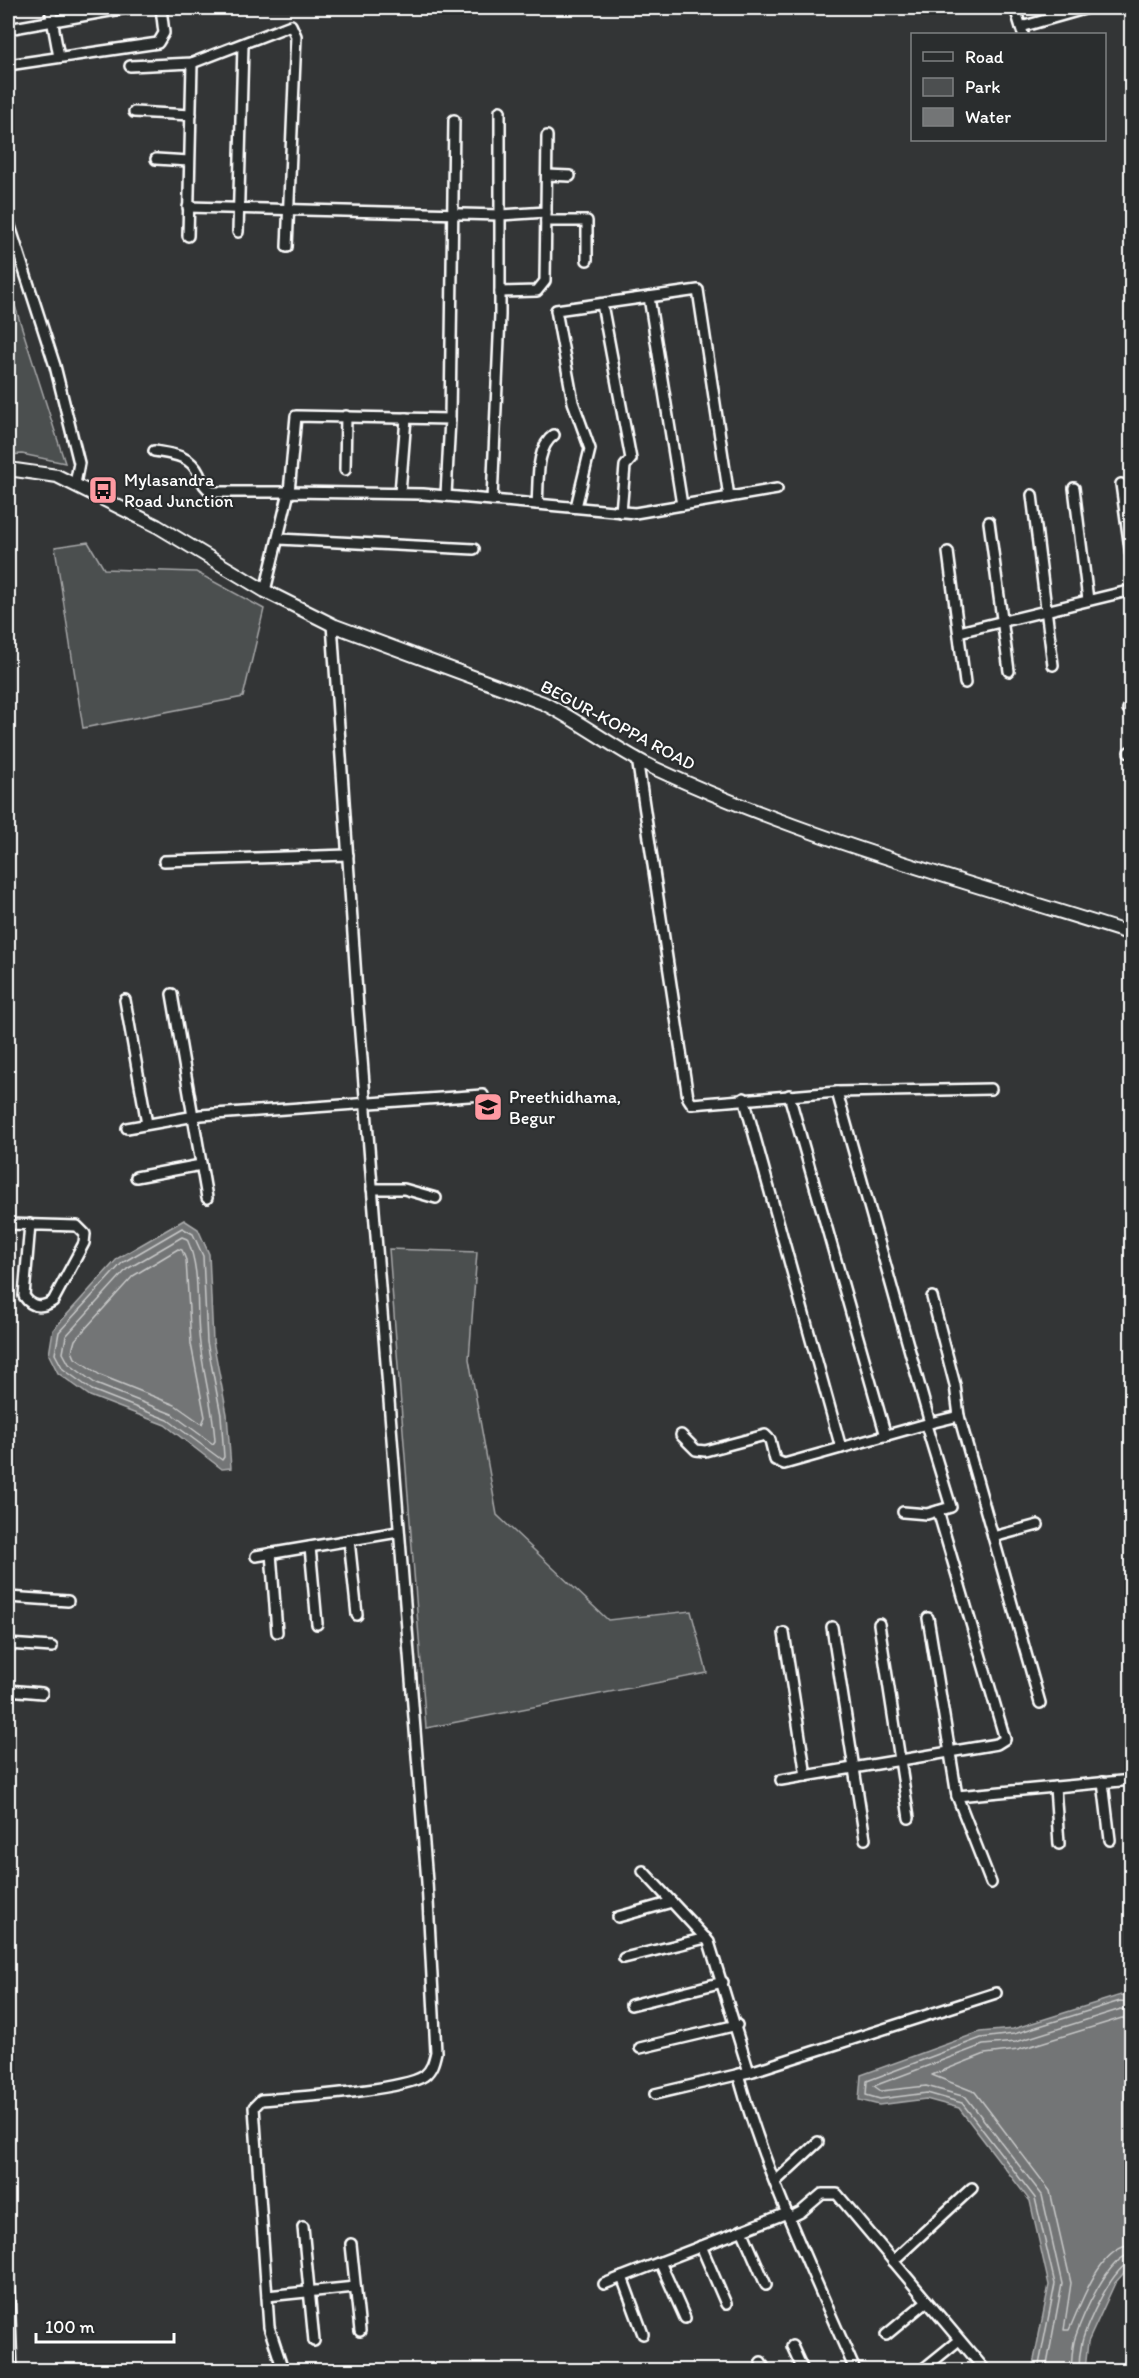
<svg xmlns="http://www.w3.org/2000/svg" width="1139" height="2378" viewBox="0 0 1139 2378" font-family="Itim,sans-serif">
<rect width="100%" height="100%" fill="#333536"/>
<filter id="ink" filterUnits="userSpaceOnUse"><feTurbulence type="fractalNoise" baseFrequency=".0167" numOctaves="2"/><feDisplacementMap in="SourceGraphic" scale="12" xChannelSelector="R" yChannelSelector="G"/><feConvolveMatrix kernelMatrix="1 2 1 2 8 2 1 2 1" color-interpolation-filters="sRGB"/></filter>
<g filter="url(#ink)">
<g fill="#4c4f50" stroke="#a6a7a8" stroke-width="1.5">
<path d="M8,306H15L65,463L22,454L8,455Z"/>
<path d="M88,542L104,569L196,572L264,609L243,697L83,728L55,547Z"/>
<path d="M389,1249L477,1252L469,1359L497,1515L608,1620L691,1611L707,1673L426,1728Z"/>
</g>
<g fill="#737576" stroke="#abacad" stroke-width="1.5">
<path d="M184,1220L198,1229L209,1254L213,1341L227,1414L231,1468L222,1469L165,1425L90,1396L58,1373L49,1355L53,1330L118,1258Z"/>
<path d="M1121,1995L1132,1997L1131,2265L1115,2283L1088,2342L1085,2370H1032L1049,2285L1030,2201L959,2108L926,2099L879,2105L859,2100L861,2075L980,2032L1013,2029Z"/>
</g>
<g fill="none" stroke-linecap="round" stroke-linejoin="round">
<g stroke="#c7c8c8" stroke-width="1.5">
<path d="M182,1228L193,1234L203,1256L207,1342L221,1415L224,1457L222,1460L168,1420L92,1390L63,1369L55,1354L59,1332L122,1263Z"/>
<path d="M182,1237L187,1239C202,1272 195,1309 200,1344C204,1377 213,1408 215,1441L213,1444L172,1414L96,1384L69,1364L63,1353L66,1336L127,1269Z"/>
<path d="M178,1249L182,1250L186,1260L191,1344L205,1417L202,1424L175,1405L100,1375L75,1358L72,1351L75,1340L133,1276Z"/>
<path d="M1132,2019L1122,2018L1018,2050L985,2054L932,2075L975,2092L1050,2191L1071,2283L1064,2330H1069C1081,2304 1099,2247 1132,2245"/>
<path d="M1038,2370L1055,2284L1035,2198L962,2103L927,2093L880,2099L866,2095L867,2081L981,2038L1014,2034L1120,2001L1132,2002"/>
<path d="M1046,2370L1062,2284L1042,2195L966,2097L926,2086L881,2091L874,2086L983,2045L1016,2042L1121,2009L1132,2010"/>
<path d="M1071,2370C1072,2360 1072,2347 1075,2338C1082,2317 1108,2256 1132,2254"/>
<path d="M1079,2370C1079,2361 1080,2351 1082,2342C1086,2325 1114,2264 1132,2262"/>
</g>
<g stroke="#fff" stroke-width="14">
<g id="minor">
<path d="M50,8L59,57"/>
<path d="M1015,8L1023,34"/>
<path d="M1021,27L1088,8"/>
<path d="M8,29L127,8"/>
<path d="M8,65L158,43L164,33L161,8"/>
<path d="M130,66L192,63L291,25L296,36L287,247"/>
<path d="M134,112L191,115"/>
<path d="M156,159L189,161"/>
<path d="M547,175L570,176"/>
<path d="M188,207L500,215L546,212"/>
<path d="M8,220L55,366L79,463L75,484"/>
<path d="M546,221H587V260"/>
<path d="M238,232L243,45"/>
<path d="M188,236L192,63"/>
<path d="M500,292L537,291L545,281L547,136"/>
<path d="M649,297L682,505"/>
<path d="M602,304L631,459L625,466L621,512"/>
<path d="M450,419L454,120"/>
<path d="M154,451C172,454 190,455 199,474C203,483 204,487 212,492H289L296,416L450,419L446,495"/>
<path d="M345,470L346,416"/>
<path d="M1121,484L1132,563"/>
<path d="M1074,488L1088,600"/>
<path d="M400,493L406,418"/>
<path d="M1032,495L1053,665"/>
<path d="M492,500L635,513L777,489"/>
<path d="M537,504C539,483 535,448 554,435"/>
<path d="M576,507L590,449L573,402L556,310L698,290L729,497"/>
<path d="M989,522L1009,671"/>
<path d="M279,539L474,549"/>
<path d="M948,552L965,683"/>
<path d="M265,591L289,492L423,494L492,500L500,315V111"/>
<path d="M959,632L1132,590"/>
<path d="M1128,709L1132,708"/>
<path d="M1129,752H1132"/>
<path d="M637,758L688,1098L692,1104L837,1092L991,1089"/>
<path d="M164,861L348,855"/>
<path d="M172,994L207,1198"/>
<path d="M125,1000L147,1124"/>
<path d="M789,1095L886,1436"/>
<path d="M744,1098L841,1448"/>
<path d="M127,1128L201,1115L483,1095"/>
<path d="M136,1177L201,1165"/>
<path d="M372,1189H404L436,1198"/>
<path d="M8,1224L77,1226L85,1234L84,1243L53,1301C42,1308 32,1308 24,1296L30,1224"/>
<path d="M959,1416L1040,1703"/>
<path d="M930,1423L959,1416L955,1385L932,1297"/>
<path d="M681,1435L696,1450L705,1451L765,1435L770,1440L775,1460L784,1464L930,1423L837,1092"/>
<path d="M903,1512L927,1514L951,1507L926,1425"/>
<path d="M993,1537L1038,1525"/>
<path d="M349,1540L357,1615"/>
<path d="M310,1547L317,1624"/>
<path d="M271,1553L277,1632"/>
<path d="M256,1556L398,1532"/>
<path d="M8,1597L68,1601"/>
<path d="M928,1618L957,1796L991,1883"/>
<path d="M879,1624L909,1818"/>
<path d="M832,1627L865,1839"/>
<path d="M784,1633L806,1776"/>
<path d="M8,1644L52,1647"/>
<path d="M8,1690L42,1693"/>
<path d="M781,1780L997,1744L1005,1739L938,1511"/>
<path d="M1103,1782L1110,1840"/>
<path d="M1055,1787L1059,1844"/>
<path d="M957,1796L1132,1780"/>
<path d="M643,1871L709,1942L749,2072"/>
<path d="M618,1917L672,1902"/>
<path d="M624,1958L706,1938"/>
<path d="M631,2005L723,1982"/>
<path d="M640,2048L737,2025"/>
<path d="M738,2074C766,2176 813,2273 855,2370"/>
<path d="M655,2094L753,2071L996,1993"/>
<path d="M776,2181L818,2142"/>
<path d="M789,2218L801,2212L822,2194H837L985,2370"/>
<path d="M303,2227L314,2341"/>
<path d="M742,2230L766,2285"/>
<path d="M351,2244L360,2331"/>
<path d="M701,2246L726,2304"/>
<path d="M893,2261L972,2188"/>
<path d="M8,2262L12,2370"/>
<path d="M660,2262L685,2318"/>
<path d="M622,2277L643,2334"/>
<path d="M604,2284L787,2213"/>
<path d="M267,2296L355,2287"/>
<path d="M886,2335L927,2301"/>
<path d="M792,2346L803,2370"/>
<path d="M761,2362L765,2370"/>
<path d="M283,2370L269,2327L254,2107L261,2100C294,2097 401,2091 424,2076C432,2070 434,2061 436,2052L427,1882L358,1008L332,624"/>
<path d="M922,2370L959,2340"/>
</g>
</g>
<g stroke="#fff" stroke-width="16">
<path id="major" d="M8,469L57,476L157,526L265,591L335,626L543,703C582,722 617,751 656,769C808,840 972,883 1132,934"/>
</g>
<use href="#minor" stroke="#2a2d2e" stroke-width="9"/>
<use href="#major" stroke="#2a2d2e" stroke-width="12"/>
</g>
</g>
<defs>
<g id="bus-square" transform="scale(1.5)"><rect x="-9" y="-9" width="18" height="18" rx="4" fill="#ff9aa2" stroke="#2a2d2e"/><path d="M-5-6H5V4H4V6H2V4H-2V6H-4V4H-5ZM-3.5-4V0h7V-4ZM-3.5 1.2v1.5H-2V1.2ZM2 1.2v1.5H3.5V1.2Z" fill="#111"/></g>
<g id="school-square" transform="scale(1.5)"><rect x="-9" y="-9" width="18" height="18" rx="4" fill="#ff9aa2" stroke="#2a2d2e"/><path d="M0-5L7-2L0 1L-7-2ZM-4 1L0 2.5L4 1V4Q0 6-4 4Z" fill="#111"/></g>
</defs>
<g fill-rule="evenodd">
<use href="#bus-square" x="103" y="490"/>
<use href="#school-square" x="488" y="1107"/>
</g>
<g text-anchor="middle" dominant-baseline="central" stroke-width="4.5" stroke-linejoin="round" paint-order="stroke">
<g font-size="18" fill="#fff" stroke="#2a2d2e" text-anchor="start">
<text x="124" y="480">Mylasandra<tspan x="124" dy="21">Road Junction</tspan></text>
<text x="509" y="1097">Preethidhama,<tspan x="509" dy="21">Begur</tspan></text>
</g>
<g font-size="18" fill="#fff" stroke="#2a2d2e">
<text transform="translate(618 725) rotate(28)">BEGUR-KOPPA ROAD</text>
</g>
</g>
<rect width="1139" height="2378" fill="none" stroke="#2a2d2e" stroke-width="30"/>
<rect x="15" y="15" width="1109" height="2348" fill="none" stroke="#fff" stroke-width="2" filter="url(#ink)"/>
<rect x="911" y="33" width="195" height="108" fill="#2a2d2e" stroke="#7f8182" stroke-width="1.5"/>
<rect x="923" y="52" width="30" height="9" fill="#2a2d2e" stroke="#7f8182" stroke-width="1.5"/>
<text x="965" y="63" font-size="18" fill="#ffffff">Road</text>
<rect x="923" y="78" width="30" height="18" fill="#4c4f50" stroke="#7f8182" stroke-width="1.5"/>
<text x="965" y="93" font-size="18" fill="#ffffff">Park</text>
<rect x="923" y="108" width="30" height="18" fill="#737576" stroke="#7f8182" stroke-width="1.5"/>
<text x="965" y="123" font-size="18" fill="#ffffff">Water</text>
<path d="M36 2333v9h138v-9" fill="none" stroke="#ffffff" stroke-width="3"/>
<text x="45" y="2333" font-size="18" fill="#ffffff" stroke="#2a2d2e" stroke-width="4.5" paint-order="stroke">100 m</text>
</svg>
